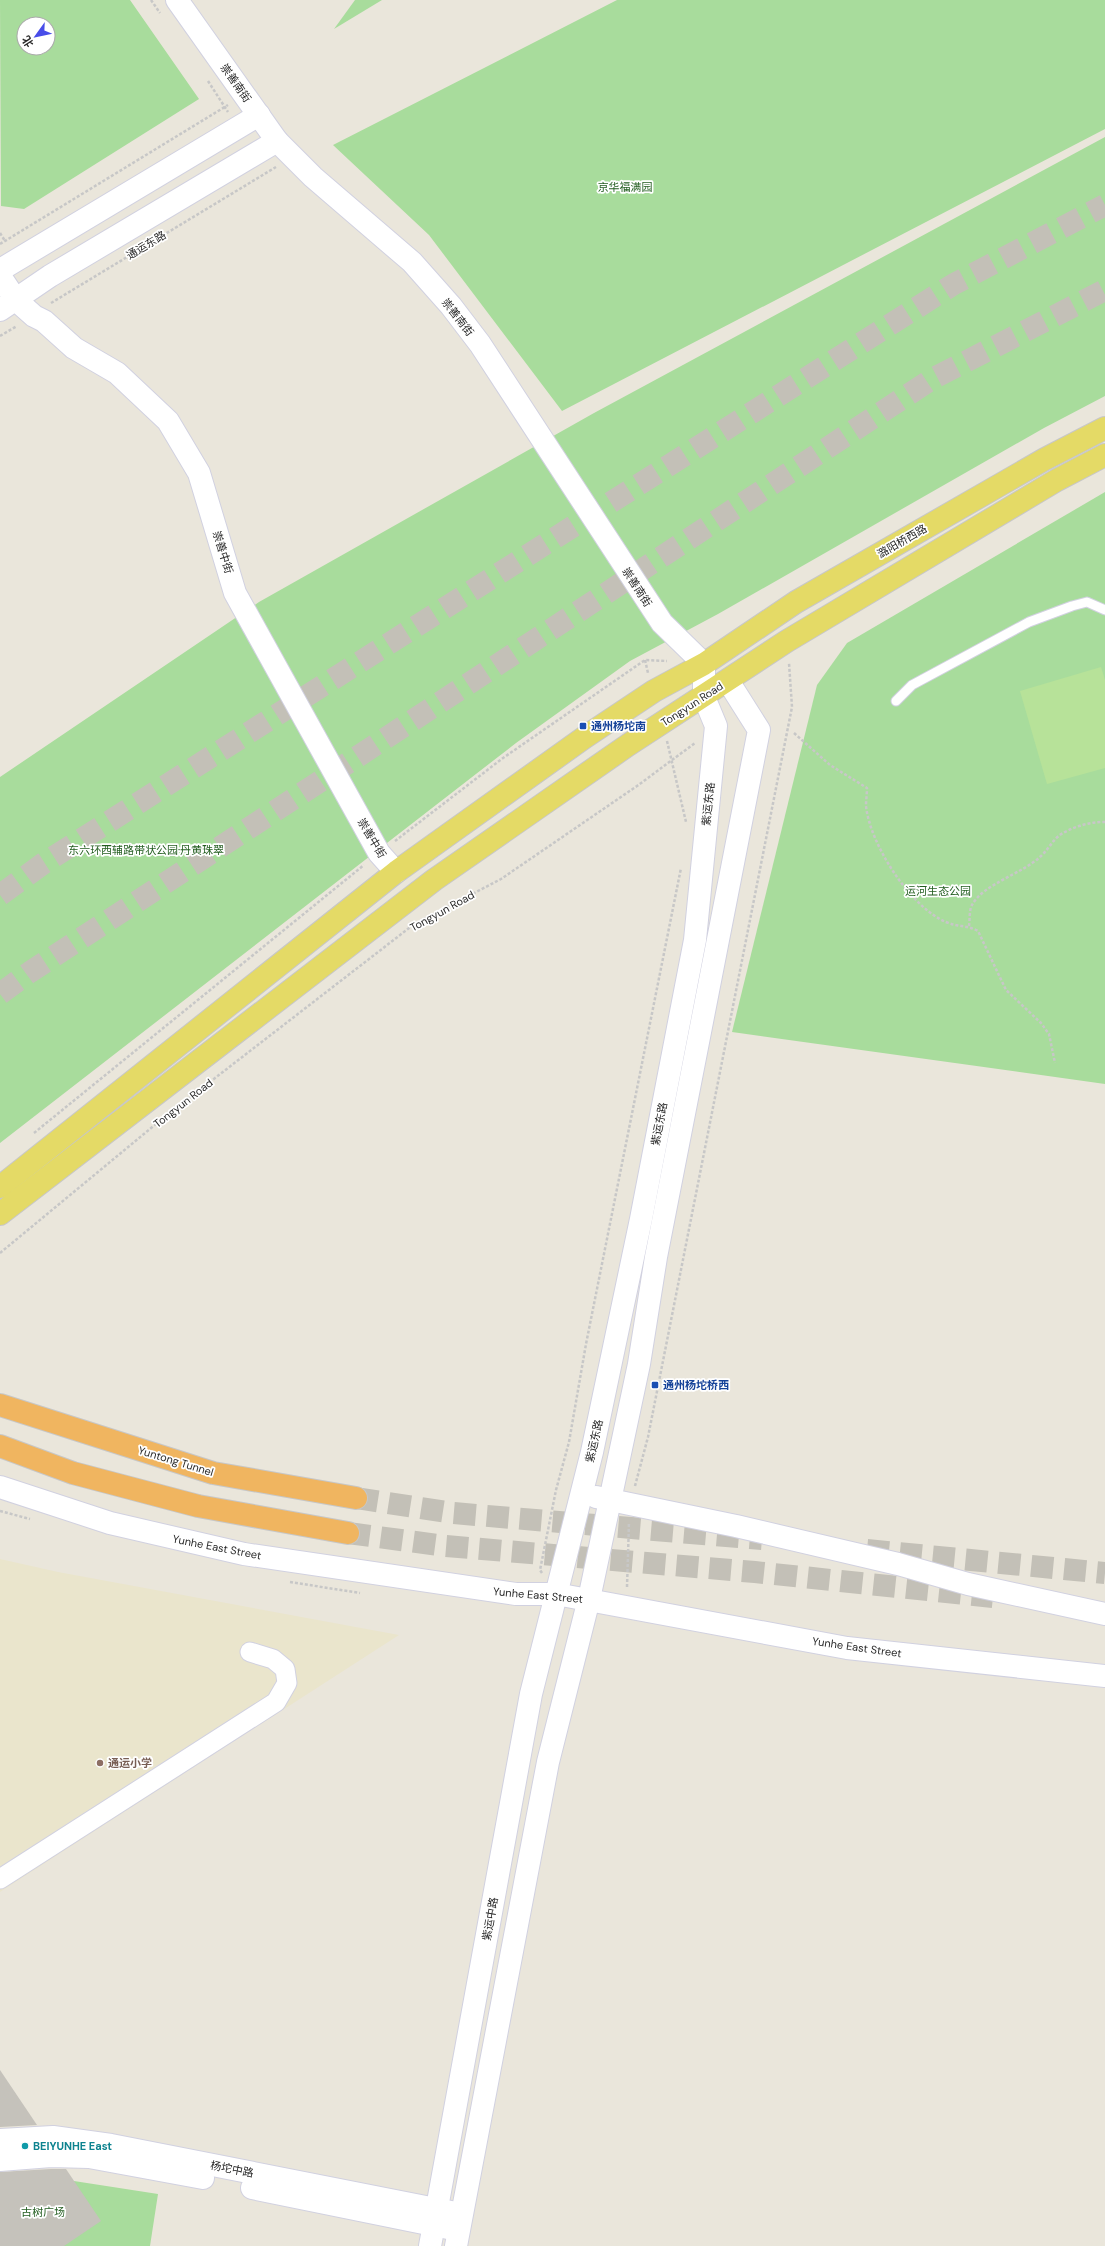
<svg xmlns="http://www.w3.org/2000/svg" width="1105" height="2246" viewBox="0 0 1105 2246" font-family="'DM Sans','Noto Sans SC',sans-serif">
<rect width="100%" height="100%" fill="#eae6db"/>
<path fill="#eae5cc" d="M0,1559L58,1572L399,1635L0,1892Z"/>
<g fill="#a8dc9c" fill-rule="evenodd">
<path d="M0,0H130L199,99L24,209L1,206ZM24,24H48V48H24Z"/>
<path d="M355,0H382L334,29Z"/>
<path d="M617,0H1105V129L562,411L429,235L333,145Z"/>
<path d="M1105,137V396L1044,428L718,614L630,661L516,743L0,1143V777L259,602L594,413Z"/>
<path d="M1105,492V1084L732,1032L817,685L847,643Z"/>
<path d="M61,2179L158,2194L150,2246H0V2184Z"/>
</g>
<path fill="#b7e299" d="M1101,667L1105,680V768L1047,784L1020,691Z"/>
<g fill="#c5c2bb">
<path d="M0,2070L37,2125L0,2127Z"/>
<path d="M51,2169H66L101,2221L64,2246H0V2172Z"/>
</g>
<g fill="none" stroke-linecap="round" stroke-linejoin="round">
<g stroke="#c3c0b7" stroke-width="22" stroke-dasharray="22 11" stroke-linecap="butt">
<path d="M0,895L44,863L954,284L1105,205"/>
<path d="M0,994L30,972L932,379L1105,290"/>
<path d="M356,1498L453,1513L762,1539"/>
<path d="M348,1533L446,1546L755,1572L993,1597"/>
<path d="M867,1550L1105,1573"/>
</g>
<g stroke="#d1d1e0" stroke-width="11">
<path id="lane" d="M896,701L912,685L1029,622L1072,606L1087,602L1105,610"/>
</g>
<g stroke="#d1d1e0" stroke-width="21">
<path id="street" d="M0,1879L276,1702L287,1683L285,1669L273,1659L250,1652"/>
</g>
<g stroke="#d1d1e0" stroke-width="24">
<g id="secondary">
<path d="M177,0L277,141L313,177L412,262L451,306L480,344L662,623L704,664V697L716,726L695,940L641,1219L592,1452L531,1694L430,2246"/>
<path d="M0,270L259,115"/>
<path d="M0,276L16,300L34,316L44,321L74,348L117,373L168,421L199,473L235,593L379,853L396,872"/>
<path d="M0,310L50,276L277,141"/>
<path d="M0,1487L110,1523L244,1554L516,1594H556L847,1648L1105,1676"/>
<path d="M596,1497L736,1526L898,1564L968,1584L1105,1614"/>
<path d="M0,2140L53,2137L111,2145L451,2212"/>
<path d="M0,2160L51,2156L89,2157L203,2178"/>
<path d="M252,2188L448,2228"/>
<path d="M456,2246L548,1762L589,1599L639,1364L656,1257L759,730L728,681"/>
</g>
</g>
<g stroke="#c7c7c7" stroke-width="24">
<g id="primary">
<path d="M0,1187L396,872L585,737L654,691L704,664L796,602L1045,459L1105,428"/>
<path d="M0,1214L434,880L628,745L787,641L1057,480L1105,455"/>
</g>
</g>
<g stroke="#c7c7c7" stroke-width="24">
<g id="highway">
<path d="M0,1405L213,1473L356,1498"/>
<path d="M0,1446L73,1473L198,1506L348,1533"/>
</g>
</g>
<g stroke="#c7c7c7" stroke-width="2.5" stroke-dasharray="3 2" stroke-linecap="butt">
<path d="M151,0L160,13"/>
<path d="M208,81L228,112"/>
<path d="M0,233L5,241"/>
<path d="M0,244L228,105"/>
<path d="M51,303L276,167"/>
<path d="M0,336L17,326"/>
<path d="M645,660L648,673"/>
<path d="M794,733L830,765L867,788C867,794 866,800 866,806C870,844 910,907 946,922C957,927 967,925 978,931L1006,990L1041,1023L1049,1034L1055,1063"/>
<path d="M667,741L686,822"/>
<path d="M395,841L503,758L645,660L667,661"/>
<path d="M969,926C970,920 969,910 972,905C983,884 1024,873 1041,856C1051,847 1053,837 1067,831C1079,825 1091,822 1105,822"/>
<path d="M34,1133L364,865"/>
<path d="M0,1253L162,1119L413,925L501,879L637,786L695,743"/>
<path d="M635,1486L648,1437L792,707L789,663"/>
<path d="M0,1511L30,1519"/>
<path d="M542,1573L540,1570L556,1490L569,1442L586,1344L681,868"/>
<path d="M290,1582L360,1593"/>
<path d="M627,1587L629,1522"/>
</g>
<use href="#lane" stroke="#fff" stroke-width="9"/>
<use href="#street" stroke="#fff" stroke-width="19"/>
<use href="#secondary" stroke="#fff" stroke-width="22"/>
<use href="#primary" stroke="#e4da66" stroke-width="22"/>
<use href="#highway" stroke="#f0b560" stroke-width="22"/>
</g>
<g fill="#1a4fb4" stroke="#fff" stroke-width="1.5">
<rect x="579" y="722" width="8" height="8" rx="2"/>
<rect x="651" y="1381" width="8" height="8" rx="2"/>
</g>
<circle fill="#8d6e63" stroke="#fff" stroke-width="1.5" cx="100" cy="1763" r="4"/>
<circle fill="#0f9aa8" stroke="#fff" stroke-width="1.5" cx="25" cy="2146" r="4"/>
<g text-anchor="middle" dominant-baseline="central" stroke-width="3.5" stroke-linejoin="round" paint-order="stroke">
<g font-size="11" fill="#282828" stroke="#fff">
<text transform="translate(236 83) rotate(55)">崇善南街</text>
<text transform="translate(146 245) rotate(-31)">通运东路</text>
<text transform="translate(458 317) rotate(52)">崇善南街</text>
<text transform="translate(902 541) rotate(-30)">潞阳桥西路</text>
<text transform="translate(223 552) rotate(73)">崇善中街</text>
<text transform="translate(637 587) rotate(57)">崇善南街</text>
<text transform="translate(692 704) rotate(-33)">Tongyun Road</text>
<text transform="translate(708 804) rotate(-84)">紫运东路</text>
<text transform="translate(372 838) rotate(59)">崇善中街</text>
<text transform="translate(442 911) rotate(-29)">Tongyun Road</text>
<text transform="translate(183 1103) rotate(-38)">Tongyun Road</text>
<text transform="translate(659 1124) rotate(-79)">紫运东路</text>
<text transform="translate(594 1441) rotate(-77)">紫运东路</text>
<text transform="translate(176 1461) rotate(17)">Yuntong Tunnel</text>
<text transform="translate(217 1547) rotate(11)">Yunhe East Street</text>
<text transform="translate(538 1595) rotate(5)">Yunhe East Street</text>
<text transform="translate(857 1647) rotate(8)">Yunhe East Street</text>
<text transform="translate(490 1919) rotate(-80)">紫运中路</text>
<text transform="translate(232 2169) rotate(11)">杨坨中路</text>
</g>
<g font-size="11" fill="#235e20" stroke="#fff">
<text x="625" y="187">京华福满园</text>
<text x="146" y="850">东六环西辅路带状公园·丹黄珠翠</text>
<text x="938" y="891">运河生态公园</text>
<text x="43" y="2212">古树广场</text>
</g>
<g font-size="11" font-weight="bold" fill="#164399" stroke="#fff" text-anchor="start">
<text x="591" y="726">通州杨坨南</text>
<text x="663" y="1385">通州杨坨桥西</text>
</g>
<g font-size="11" font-weight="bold" fill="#785e54" stroke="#fff" text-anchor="start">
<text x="108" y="1763">通运小学</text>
</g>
<g font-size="11" font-weight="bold" fill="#0d838f" stroke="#fff" text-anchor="start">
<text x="33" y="2146">BEIYUNHE East</text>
</g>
</g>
<g transform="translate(36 36) rotate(237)"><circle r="19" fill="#ffffff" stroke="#a9a9a9"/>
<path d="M0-3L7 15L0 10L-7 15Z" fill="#484de9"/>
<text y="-6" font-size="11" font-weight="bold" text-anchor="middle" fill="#282828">北</text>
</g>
</svg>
